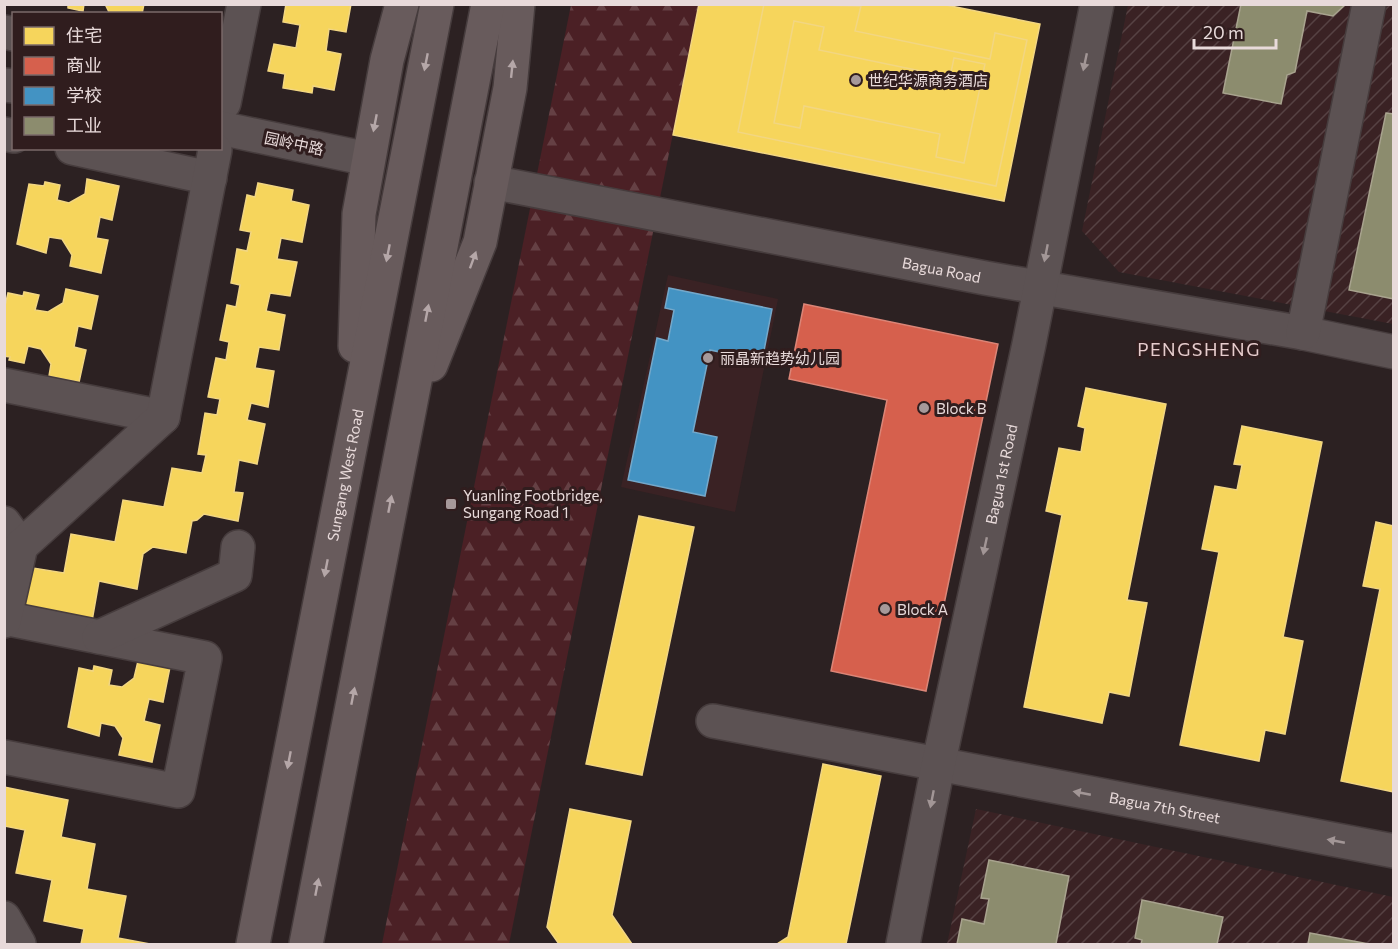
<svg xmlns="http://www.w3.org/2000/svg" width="1398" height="949" viewBox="0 0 1398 949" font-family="Commissioner,'Noto Sans SC',sans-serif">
<defs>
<pattern id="industrial-furrows" width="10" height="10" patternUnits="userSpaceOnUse" patternTransform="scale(1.5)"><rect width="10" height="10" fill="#3a2224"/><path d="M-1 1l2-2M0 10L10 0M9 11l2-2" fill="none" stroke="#564243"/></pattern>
<pattern id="forest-firs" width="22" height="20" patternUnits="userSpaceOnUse" patternTransform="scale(1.5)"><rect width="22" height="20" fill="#4b2025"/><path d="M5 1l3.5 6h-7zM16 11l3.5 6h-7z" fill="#654044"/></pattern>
</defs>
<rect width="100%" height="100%" fill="#2c2122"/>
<path fill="#3a2224" d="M668,275L778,299L735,512L621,487Z"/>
<g fill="url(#industrial-furrows)">
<path d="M1128,5H1393V324L1119,272L1082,231Z"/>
<path d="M976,809L1393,897V944H947Z"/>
</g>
<path fill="url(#forest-firs)" d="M571,5H699L509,944H382Z"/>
<g fill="#f6d55c" stroke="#f2d682" stroke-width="1.5">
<path d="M68,4H84L83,11L68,8Z"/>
<path d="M105,4H144L142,14H110Z"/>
<path d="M286,4H351L346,32L329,29L326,51L341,54L334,90L313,86L312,93L283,88L285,74L268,71L274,44L296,48L300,25L283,22Z"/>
<path d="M699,4H941L1040,24L1004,201L673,135Z"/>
<path d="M764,4L861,6L855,31L990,59L995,33L1027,40L996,186L738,132Z"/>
<path d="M794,21L824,27L819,50L950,77L954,58L985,64L964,163L936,157L940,134L804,106L800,128L774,123Z"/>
<path d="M87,179L119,186L112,220L100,217L96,238L108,240L101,273L70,266L72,255L62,239L49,237L46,253L17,244L29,184L44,186L45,182L60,185L57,200L69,203L85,194Z"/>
<path d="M258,183L293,190L291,201L309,205L302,242L281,238L277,259L297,262L290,296L270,293L266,311L285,315L279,350L259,347L255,368L274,371L268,407L251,403L247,420L265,424L257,464L239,460L234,492L243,493L238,521L204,514L197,520L192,521L186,553L153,547L143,554L137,589L99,581L92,621L19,607L27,567L64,573L71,534L115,542L123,500L164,507L172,468L202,473L206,455L198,454L205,413L217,415L220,399L208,397L216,358L226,360L229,342L220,340L227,305L236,307L240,285L231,283L237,249L247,251L251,232L240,230L247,195L255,197Z"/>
<path d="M66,289L98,296L91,329L78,326L74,347L86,350L79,382L49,376L51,364L41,349L28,346L24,363L9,360L10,357L4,356V310L8,293L23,296L24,292L39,295L35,310L48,312L63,303Z"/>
<path d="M952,342L961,344L959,357L969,359L965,379L984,382L981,398L961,394L953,435L972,439L969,455L949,451L943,478L925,475L926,467L915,465L918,450L900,446L897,461L881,458L886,433L902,436L905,422L888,419L895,373H900L905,350L916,353L915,362L930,365L931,352L950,355Z"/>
<path d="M1086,388L1166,404L1127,600L1147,603L1129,696L1109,692L1102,723L1024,707L1062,515L1046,511L1059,448L1081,452L1085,428L1078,426Z"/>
<path d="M1242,426L1322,442L1283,637L1303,641L1285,734L1265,730L1259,761L1180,745L1219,552L1202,549L1215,486L1237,490L1242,465L1234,464Z"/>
<path d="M639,516L694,527L642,775L586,764Z"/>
<path d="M1376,522L1394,526V792L1341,781L1380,589L1363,586Z"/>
<path d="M914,543L923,545L920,558L930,560L927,579L946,583L943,598L922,594L914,636L934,640L931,656L910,652L905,679L886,675L888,668L876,665L879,650L861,647L858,662L843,659L847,634L863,637L866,622L849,619L857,574H861L866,551L877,553L876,562L892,565L893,552L911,555Z"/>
<path d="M138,661L170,667L163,702L149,699L144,721L160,725L152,762L119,755L123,738L115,726L101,723L99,736L68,727L79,668L93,671L94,666L112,670L109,685L122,687L134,678Z"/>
<path d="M823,764L881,776L846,944H777L788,937Z"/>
<path d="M4,787L68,800L61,837L95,844L87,889L126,896L118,938L150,944H81L84,929L44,921L52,880L16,873L25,830L4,826Z"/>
<path d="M570,809L631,821L612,915L632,944H559L547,927Z"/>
</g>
<path fill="#d6604d" stroke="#db8577" stroke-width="1.5" d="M804,304L998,344L926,691L831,671L887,400L789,379Z"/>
<path fill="#4393c3" stroke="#74a8ca" stroke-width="1.5" d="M669,288L772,309L762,361L710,350L693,432L717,437L705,496L628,480L657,338L668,341L674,310L665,308Z"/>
<g fill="#8c8c6e" stroke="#a8a38e" stroke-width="1.5">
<path d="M1241,4H1346L1333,16L1307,11L1295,72L1287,75L1281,104L1223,93Z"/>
<path d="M1386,113L1394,114V299L1349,290Z"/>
<path d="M989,860L1069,876L1056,944H957L962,919L984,924L989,899L981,898Z"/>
<path d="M1142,900L1223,917L1217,944H1141L1142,940L1135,938Z"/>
<path d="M1310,933L1369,944H1308Z"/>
</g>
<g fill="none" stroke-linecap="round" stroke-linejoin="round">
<g stroke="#463c3d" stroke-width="36">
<g id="minor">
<path d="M4,32L14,34"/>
<path d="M4,85L14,86"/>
<path d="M224,103L244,4"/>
<path d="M220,128L368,159"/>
<path d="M4,134L14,136"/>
<path d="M72,148L210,178"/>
<path id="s1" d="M491,182L985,278L1303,333L1394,352"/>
<path d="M1303,333L1369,4"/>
<path d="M4,385L163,417"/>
<path d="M4,523L21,546"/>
<path d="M4,618L205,658L178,791L4,757"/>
<path d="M4,621L21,546L163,417L215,150"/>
<path d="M99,637L235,575L238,547"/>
<path id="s2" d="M713,721L1394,851"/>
<path d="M4,918L19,944"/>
<path id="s3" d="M903,944L938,766L1029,344L1097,4"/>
</g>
</g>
<g stroke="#463c3d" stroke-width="36">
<g id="major">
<path d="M355,346L359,214L387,60L402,4"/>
<path d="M431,365L480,242L510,88L518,4"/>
<path id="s4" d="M253,944L437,4"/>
<path d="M306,944L488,4"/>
</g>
</g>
<use href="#minor" stroke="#5c5253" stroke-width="33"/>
<use href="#major" stroke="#685b5c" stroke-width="33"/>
</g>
<defs><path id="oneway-solid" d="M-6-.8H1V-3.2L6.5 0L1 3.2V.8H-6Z" transform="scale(1.5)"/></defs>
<g fill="#b5a7a8">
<use href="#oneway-solid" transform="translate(426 62) rotate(101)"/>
<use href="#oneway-solid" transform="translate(512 69) rotate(-84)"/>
<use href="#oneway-solid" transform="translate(375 123) rotate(101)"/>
<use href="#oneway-solid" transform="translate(388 253) rotate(101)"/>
<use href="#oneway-solid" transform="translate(473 260) rotate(-70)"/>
<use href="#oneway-solid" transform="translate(427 313) rotate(-79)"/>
<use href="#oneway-solid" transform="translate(390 504) rotate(-79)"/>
<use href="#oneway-solid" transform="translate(326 568) rotate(101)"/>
<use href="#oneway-solid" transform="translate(353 696) rotate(-79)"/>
<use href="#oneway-solid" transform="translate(289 760) rotate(101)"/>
<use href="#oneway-solid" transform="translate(317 887) rotate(-79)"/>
</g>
<g fill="#a29696">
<use href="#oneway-solid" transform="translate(1085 62) rotate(102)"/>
<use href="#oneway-solid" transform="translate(1046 253) rotate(101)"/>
<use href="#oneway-solid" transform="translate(985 546) rotate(102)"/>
<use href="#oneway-solid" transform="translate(1082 793) rotate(-169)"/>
<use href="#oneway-solid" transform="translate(932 799) rotate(101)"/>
<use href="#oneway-solid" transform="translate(1336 841) rotate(-169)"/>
</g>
<g fill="#a6999a" stroke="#301d1e" stroke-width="2">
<circle cx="856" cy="80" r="6"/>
<circle cx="708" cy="358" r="6"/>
<circle cx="924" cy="408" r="6"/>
<rect x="445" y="498" width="12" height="12" rx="3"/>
<circle cx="885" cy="609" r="6"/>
</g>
<g text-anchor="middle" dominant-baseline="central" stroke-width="6" stroke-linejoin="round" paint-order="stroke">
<g font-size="15" fill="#e8dada" stroke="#301d1e" text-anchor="start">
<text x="868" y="80">世纪华源商务酒店</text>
<text x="720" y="358">丽晶新趋势幼儿园</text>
<text x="936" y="408">Block B</text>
<text x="463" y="495">Yuanling Footbridge,<tspan x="463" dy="17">Sungang Road 1</tspan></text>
<text x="897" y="609">Block A</text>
</g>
<g font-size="15" fill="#e8dada" stroke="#301d1e">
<text transform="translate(294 143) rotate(12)">园岭中路</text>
<text stroke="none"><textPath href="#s1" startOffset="459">Bagua Road</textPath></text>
<text stroke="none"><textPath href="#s4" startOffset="478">Sungang West Road</textPath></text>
<text stroke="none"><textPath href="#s3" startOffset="480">Bagua 1st Road</textPath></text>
<text stroke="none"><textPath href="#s2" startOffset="460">Bagua 7th Street</textPath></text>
</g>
<g font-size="18" letter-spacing="1.5" fill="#e6cccd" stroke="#301d1e">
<text x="1199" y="349">PENGSHENG</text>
</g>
</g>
<rect width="1398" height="949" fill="none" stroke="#e8dada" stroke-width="12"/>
<rect x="12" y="12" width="210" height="138" fill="#301d1e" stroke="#7a6969" stroke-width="1.5"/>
<rect x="24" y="27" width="30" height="18" fill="#f6d55c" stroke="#7a6969" stroke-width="1.5"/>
<text x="66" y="42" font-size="18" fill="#e8dada">住宅</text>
<rect x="24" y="57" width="30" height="18" fill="#d6604d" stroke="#7a6969" stroke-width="1.5"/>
<text x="66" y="72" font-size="18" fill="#e8dada">商业</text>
<rect x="24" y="87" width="30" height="18" fill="#4393c3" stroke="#7a6969" stroke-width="1.5"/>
<text x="66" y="102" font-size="18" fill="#e8dada">学校</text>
<rect x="24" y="117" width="30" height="18" fill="#8c8c6e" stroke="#7a6969" stroke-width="1.5"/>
<text x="66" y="132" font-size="18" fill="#e8dada">工业</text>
<path d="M1194 39v9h82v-9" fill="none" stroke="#e8dada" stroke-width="3"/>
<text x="1203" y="39" font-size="18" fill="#e8dada" stroke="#301d1e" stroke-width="4.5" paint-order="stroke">20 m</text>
</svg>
